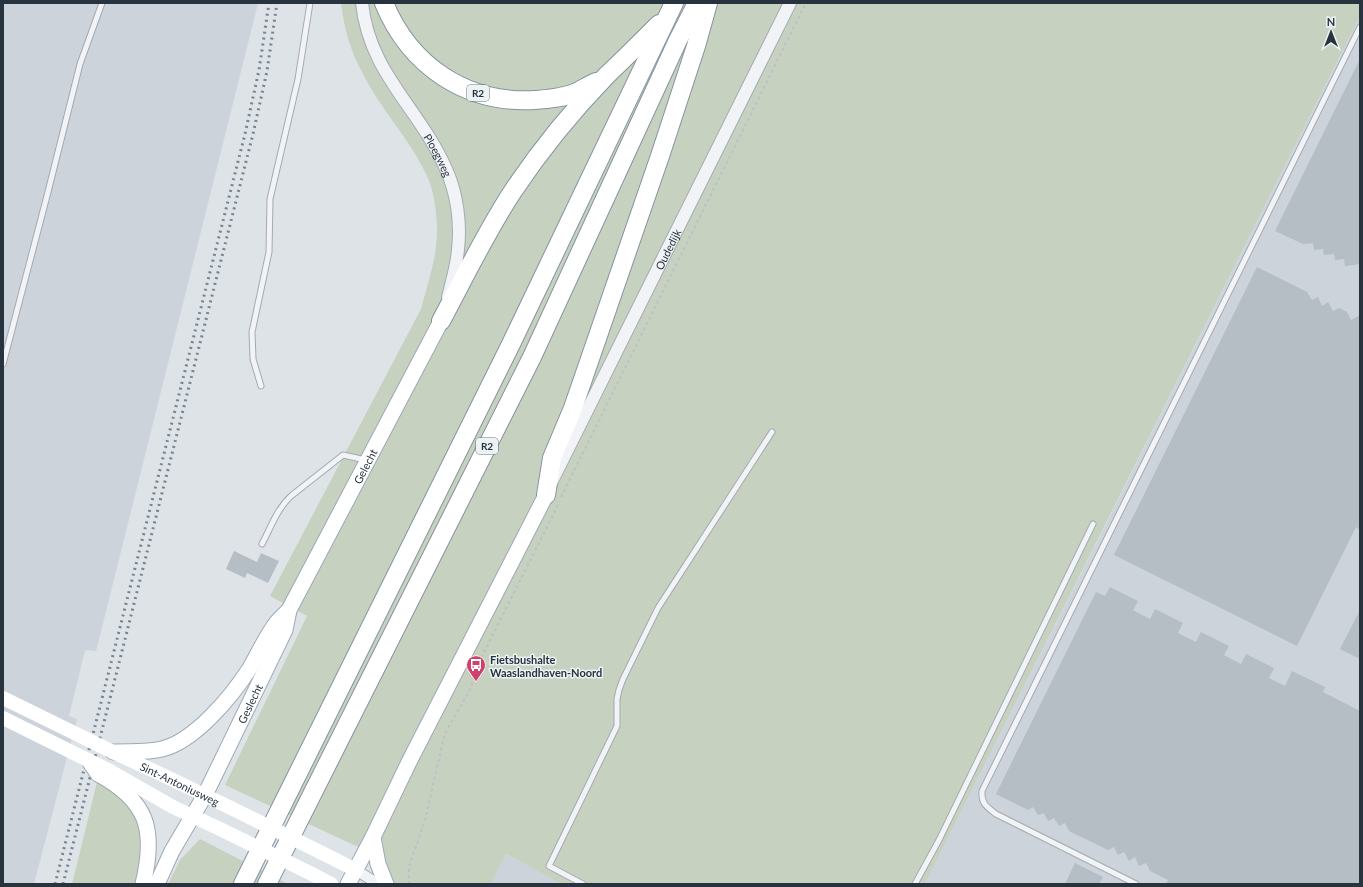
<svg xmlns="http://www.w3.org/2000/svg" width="1363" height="887" viewBox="0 0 1363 887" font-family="Lato,sans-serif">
<rect width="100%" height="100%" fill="#dee3e8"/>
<g fill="#ccd3da">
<path d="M3,3H258L96,651L85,650L69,716L77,719L34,884H3Z"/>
<path d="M1360,16V884H925L1105,526Z"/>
<path d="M506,854L561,884H491Z"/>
</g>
<g fill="#c6d2bf">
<path d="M341,3H1360V16L925,884H561L506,854L491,884H393L386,860L225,785L307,616L270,596L421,309C428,282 438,255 437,226C436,209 434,191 427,176C410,139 380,109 362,72C350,50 344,28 341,3Z"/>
<path d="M97,782L113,789L133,809L143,839L137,884H72Z"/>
<path d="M200,839L288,884H168L180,860Z"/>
</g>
<g fill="#b5bdc5">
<path d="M1360,59V264L1345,266L1344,259L1335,260L1334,254L1324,255L1323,249L1314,250L1313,243L1303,244L1275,231Z"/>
<path d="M1257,267L1307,292L1312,300L1318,297L1322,306L1328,302L1333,311L1339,308L1347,312L1351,320L1360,315V530L1356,527L1297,646L1114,555Z"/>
<path d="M234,551L257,562L261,553L279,561L268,583L247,573L245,578L226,569Z"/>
<path d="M1110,587L1138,601L1133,610L1150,619L1155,609L1183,623L1178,633L1196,642L1201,632L1229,646L1224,655L1241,664L1246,654L1274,668L1269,678L1285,686L1292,671L1325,687L1323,692L1360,711V884H1166L1168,880L1150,871L1146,863L1139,866L1135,857L1129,861L1124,852L1118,855L1114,847L1108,850L1069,831L1065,823L1059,826L1054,818L1048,821L1044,813L1038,815L1033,807L1028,810L996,794L1096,592L1105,596Z"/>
<path d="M1360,610V659L1340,649Z"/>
<path d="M1075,863L1103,877L1099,884H1065Z"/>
</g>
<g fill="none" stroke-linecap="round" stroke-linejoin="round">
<g stroke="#a3abb2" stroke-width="7">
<g id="service">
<path d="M3,364L48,192L80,64L102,3"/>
<path d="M261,386L253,359L252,332L269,252L270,199L298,79L310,3"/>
<path d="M262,544C271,527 277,509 291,496L343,455L366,460"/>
<path d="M583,884L549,866L617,726V699L619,690L623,679L658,608L772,432"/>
<path d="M915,884L939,840L1093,524"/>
<path d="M1136,884L996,814C987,807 981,804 982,791L1360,27"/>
</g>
</g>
<g stroke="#a3abb2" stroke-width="12">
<path id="minor" d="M356,870L378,884"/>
</g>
<g stroke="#a3abb2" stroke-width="14">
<g id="tertiary">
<path id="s1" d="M362,3C369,73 420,109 446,169C457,193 461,223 458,249C457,265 452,281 448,297"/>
<path id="s2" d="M552,481L790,3"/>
</g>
</g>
<g stroke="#9da9b4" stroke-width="17">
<g id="primary">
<path id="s4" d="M113,752C129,751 146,753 162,749C195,741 232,696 250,668C258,654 265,639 274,626C278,620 284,615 289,610L441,321"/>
<path d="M98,774C148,801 156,830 143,884"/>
<path d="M373,837L378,864L386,884"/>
<path id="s5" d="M157,884L172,851L205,795L285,630L289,610"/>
<path d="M348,884L373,837L409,762L546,495"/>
</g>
</g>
<g stroke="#85939f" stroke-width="20">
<g id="motorway">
<path d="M384,3C410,66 466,104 535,100C548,99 564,98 577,92C583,89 589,85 596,82"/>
<path d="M441,321C464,278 486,232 513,191C539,152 575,108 607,75C625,58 642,41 659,24"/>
<path d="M546,495L552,458L573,408L660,156L696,46L708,3"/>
<path d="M243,884L511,344L674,3"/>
<path d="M267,884L532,357L678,40L697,3"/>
</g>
</g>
<g stroke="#bcc1c6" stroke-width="2" stroke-dasharray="3 3" stroke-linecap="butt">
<path d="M561,497L806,3"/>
<path d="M409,884V867L425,820L444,737C453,714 474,692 476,668L558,505"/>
</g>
<use href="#service" stroke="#f1f3f6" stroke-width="5"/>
<use href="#minor" stroke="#f1f3f6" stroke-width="10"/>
<use href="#tertiary" stroke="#f1f3f6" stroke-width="12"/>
<g stroke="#fff" stroke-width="14">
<path id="s3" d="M113,752L167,777L231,808"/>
<path d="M110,771L173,807L220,829"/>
<path d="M322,853L356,870"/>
<path d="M312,874L331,884"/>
</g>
<use href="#primary" stroke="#fff" stroke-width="15"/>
<use href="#motorway" stroke="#fff" stroke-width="18"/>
<g stroke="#778592" stroke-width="3" stroke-dasharray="2 4" stroke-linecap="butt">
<path d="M55,884L245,134L259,70L269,3"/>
<path d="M63,884L253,134L267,71L277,3"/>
</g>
<g stroke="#9da9b4" stroke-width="17" stroke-linecap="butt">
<path id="primary-bridge" d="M89,761L98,774"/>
</g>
<g stroke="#fff" stroke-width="14">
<path d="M3,698L113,752"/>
<path d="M3,718L110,771"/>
<path d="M231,808L322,853"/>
<path d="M220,829L312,874"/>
</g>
<use href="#primary-bridge" stroke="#fff" stroke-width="15"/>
</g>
<defs>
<g id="bus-pin" transform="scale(1)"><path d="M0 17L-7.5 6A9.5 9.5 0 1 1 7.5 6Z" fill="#d0406a" stroke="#edf2f5"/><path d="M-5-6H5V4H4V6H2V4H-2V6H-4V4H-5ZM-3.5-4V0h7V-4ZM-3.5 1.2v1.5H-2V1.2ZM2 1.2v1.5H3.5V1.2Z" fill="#fff"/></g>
</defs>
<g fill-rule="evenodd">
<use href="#bus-pin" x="476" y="665"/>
</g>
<g text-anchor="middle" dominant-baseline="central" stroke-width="3" stroke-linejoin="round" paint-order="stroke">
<g fill="#edf2f5" stroke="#626c76" stroke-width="1">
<rect x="467" y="85" width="22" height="16" rx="3"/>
<rect x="476" y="438" width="22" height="16" rx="3"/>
</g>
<g font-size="10" font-weight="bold" fill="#27333f">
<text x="478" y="93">R2</text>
<text x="487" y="446">R2</text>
</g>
<g font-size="11" fill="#27333f" stroke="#edf2f5">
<text stroke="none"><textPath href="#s1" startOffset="172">Ploegweg</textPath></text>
<text stroke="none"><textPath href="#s2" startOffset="259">Oudedijk</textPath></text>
<text stroke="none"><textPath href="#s4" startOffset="404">Gelecht</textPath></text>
<text stroke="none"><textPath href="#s5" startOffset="203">Geslecht</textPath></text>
<text stroke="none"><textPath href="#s3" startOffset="74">Sint-Antoniusweg</textPath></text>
</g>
<g font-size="11" font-weight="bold" fill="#27333f" stroke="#edf2f5" text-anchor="start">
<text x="490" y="659">Fietsbushalte<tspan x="490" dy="13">Waaslandhaven-Noord</tspan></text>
</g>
</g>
<rect width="1363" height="887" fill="none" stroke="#27333f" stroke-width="8"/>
<g transform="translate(1331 32)" stroke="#edf2f5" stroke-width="3" paint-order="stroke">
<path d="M0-3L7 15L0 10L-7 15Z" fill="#27333f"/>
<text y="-6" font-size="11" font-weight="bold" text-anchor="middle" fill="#27333f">N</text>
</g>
</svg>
